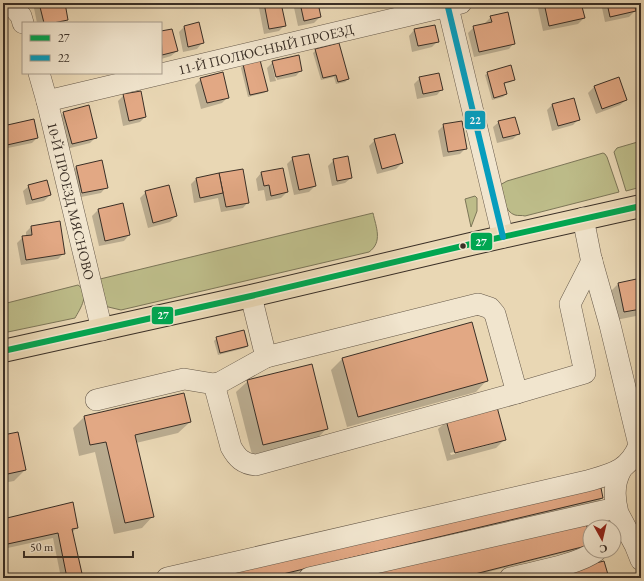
<svg xmlns="http://www.w3.org/2000/svg" width="644" height="581" viewBox="0 0 644 581" font-family="'EB Garamond',serif">
<rect width="100%" height="100%" fill="#e9d7b4"/>
<filter id="stains"><feTurbulence type="fractalNoise" baseFrequency=".005" numOctaves="4"/><feColorMatrix values="0 0 0 0 .2 0 0 0 0 .09 0 0 0 0 .02 0 0 0 .5 -.17"/></filter>
<radialGradient id="worn" r=".72"><stop offset=".6" stop-color="#630" stop-opacity="0"/><stop offset="1" stop-color="#630" stop-opacity=".3"/></radialGradient>
<g fill="#bdbc89" stroke="#7c7658">
<path d="M641,141V187L626,191L614,152L617,148Z"/>
<path d="M603,153L605,154L607,157L619,192L525,216C522,215 518,216 515,215C506,213 499,194 500,185L507,181Z"/>
<path d="M475,196L477,198V211L471,227L465,199Z"/>
<path d="M373,213C376,227 383,242 369,252L121,310L104,306L96,280Z"/>
<path d="M78,285C91,293 80,309 75,318L3,333V304Z"/>
</g>
<g fill="#0003" fill-rule="evenodd">
<path d="M39,3H64L67,19L63,23H37L34,8Z"/>
<path d="M263,3H280L285,25L279,31L264,34L259,8Z"/>
<path d="M293,3H317L320,17L314,23L298,26Z"/>
<path d="M544,3H580L584,18L578,24L543,31L538,8Z"/>
<path d="M601,3H633L635,11L629,17L605,22Z"/>
<path d="M491,17L514,43L509,49L474,57L468,33L474,27L485,25V23Z"/>
<path d="M184,27L202,43L197,49L183,52L179,32Z"/>
<path d="M171,30L177,51L171,56L161,59V32Z"/>
<path d="M414,30L438,41L432,47L412,52L409,36Z"/>
<path d="M316,50L348,79L345,82L336,84L334,77L321,80L313,53Z"/>
<path d="M259,61L267,91L264,93L248,97L241,68L243,65Z"/>
<path d="M273,62L301,70L296,76L277,80L274,65H272L276,81L270,82L267,68Z"/>
<path d="M488,73L514,79L511,82L503,84L506,94L503,97L492,100L485,75Z"/>
<path d="M420,78L442,89L437,95L417,99L414,84Z"/>
<path d="M618,78L626,100L620,105L596,114L588,93L594,87Z"/>
<path d="M201,79L228,97L222,103L201,109L195,85Z"/>
<path d="M124,95L145,117L140,122L123,126L118,101Z"/>
<path d="M573,99L579,119L573,125L552,131L547,110L552,105Z"/>
<path d="M64,113L96,137L90,143L66,149L58,119Z"/>
<path d="M499,122L519,133L513,139L497,143L493,127Z"/>
<path d="M444,125L466,148L460,154L443,157L438,131Z"/>
<path d="M3,126L37,138L32,143L3,149Z"/>
<path d="M375,140L402,163L396,169L377,174L369,146Z"/>
<path d="M293,158L315,186L309,192L294,195L287,164Z"/>
<path d="M334,160L351,178L345,183L332,186L328,166Z"/>
<path d="M77,166L106,187L101,193L76,198L71,172Z"/>
<path d="M242,170L248,202L243,208L221,212L218,198L194,203L191,184L196,179Z"/>
<path d="M261,173L287,192L281,198L266,201L264,190L258,191L256,179Z"/>
<path d="M29,186L50,195L44,201L26,205L23,191Z"/>
<path d="M146,192L176,216L170,222L148,228L140,198Z"/>
<path d="M123,205L129,235L124,241L99,246L92,216L98,210Z"/>
<path d="M31,227L64,253L58,259L21,265L17,243L23,237H26V232Z"/>
<path d="M641,279V315L616,320L609,293L618,284Z"/>
<path d="M471,323L487,380L476,392L347,427L331,370L342,359Z"/>
<path d="M217,338L247,346L245,348L218,355L214,341Z"/>
<path d="M248,381L327,428L316,440L252,455L236,392Z"/>
<path d="M641,393V413L637,397Z"/>
<path d="M183,394L190,422L178,433L136,443L153,516L142,528L114,534L95,452L79,456L73,428L84,417Z"/>
<path d="M447,421L505,439L496,448L447,461L438,429ZM496,441V443L451,455L450,453Z"/>
<path d="M3,436L25,470L14,481L3,483Z"/>
<path d="M602,498L599,501L272,578H195Z"/>
<path d="M3,520L77,527L72,533L82,578H61L53,538L3,549Z"/>
<path d="M584,520L588,547L464,578H358Z"/>
</g>
<g fill="#e2a884" stroke="#3a2f26">
<path d="M39,3H65L68,20L53,23H44Z"/>
<path d="M264,3H281L286,26L269,29Z"/>
<path d="M300,3H318L321,17L304,21Z"/>
<path d="M544,3H581L585,18L549,26Z"/>
<path d="M607,3H634L636,11L610,17Z"/>
<path d="M508,12L515,44L479,52L473,26L492,22L490,16Z"/>
<path d="M199,22L204,43L188,47L184,26Z"/>
<path d="M435,25L439,42L418,46L414,29Z"/>
<path d="M172,29L178,51L162,55L161,31Z"/>
<path d="M339,43L349,79L338,82L336,75L323,78L315,49Z"/>
<path d="M299,55L302,71L276,77L272,61Z"/>
<path d="M260,60L268,91L250,95L243,64Z"/>
<path d="M511,65L515,80L504,83L507,94L494,98L487,72Z"/>
<path d="M223,72L229,98L207,103L200,78Z"/>
<path d="M439,73L443,90L423,94L419,77Z"/>
<path d="M619,77L627,100L602,109L594,86Z"/>
<path d="M141,91L146,117L129,121L123,94Z"/>
<path d="M574,98L580,120L558,126L552,104Z"/>
<path d="M89,105L97,138L72,144L63,112Z"/>
<path d="M515,117L520,134L503,138L498,121Z"/>
<path d="M34,119L38,138L7,145L3,126Z"/>
<path d="M462,121L467,149L448,152L443,124Z"/>
<path d="M395,134L403,163L382,169L374,139Z"/>
<path d="M309,154L316,186L299,190L292,157Z"/>
<path d="M348,156L352,178L337,181L333,159Z"/>
<path d="M102,160L108,188L82,193L76,166Z"/>
<path d="M283,168L288,192L271,196L269,185L264,186L261,172Z"/>
<path d="M243,169L249,203L226,207L219,173Z"/>
<path d="M219,173L223,193L200,198L196,178Z"/>
<path d="M47,180L51,195L32,200L28,185Z"/>
<path d="M169,185L177,216L153,223L145,191Z"/>
<path d="M123,203L130,235L105,241L98,209Z"/>
<path d="M60,221L65,254L26,260L22,236L32,235L31,226Z"/>
<path d="M641,278V309L624,312L618,283Z"/>
<path d="M472,322L488,381L358,417L342,358Z"/>
<path d="M244,330L248,346L220,353L216,337Z"/>
<path d="M312,364L328,429L263,445L247,380Z"/>
<path d="M184,393L191,422L135,435L154,517L125,523L106,442L90,445L84,416Z"/>
<path d="M497,407L506,440L455,453L446,420Z"/>
<path d="M18,432L26,470L3,475V435Z"/>
<path d="M600,483L603,498L266,578H191Z"/>
<path d="M73,502L78,528L72,529L83,578H67L58,533L3,545V519Z"/>
<path d="M585,519L590,539V545L459,578H354Z"/>
<path d="M604,561L609,578H535Z"/>
</g>
<g fill="none" stroke-linecap="round" stroke-linejoin="round">
<g stroke="#66594a" stroke-width="22">
<g id="minor">
<path d="M10,3L21,16L23,23"/>
<path d="M447,3L503,237"/>
<path id="s1" d="M39,73L47,101L102,330"/>
<path id="s2" d="M47,101L461,3"/>
<path d="M251,296L266,357"/>
<path d="M214,384L231,447C237,458 243,464 256,465L517,393"/>
<path d="M96,400L184,379L214,384L221,382L266,357L478,304L490,308L495,314L517,393L585,373L570,304L592,261"/>
<path d="M621,470C613,484 614,498 618,513L635,545L641,560"/>
<path d="M167,578L587,481C611,474 629,471 639,445L610,325L591,258L583,218"/>
<path d="M309,578L616,508"/>
<path d="M510,578C533,572 578,565 596,551"/>
</g>
</g>
<g stroke="#3a2f26" stroke-width="24">
<path id="major" d="M3,351L251,296L471,244L641,206"/>
</g>
<use href="#minor" stroke="#f1e5ce" stroke-width="21"/>
<use href="#major" stroke="#e9d7b4" stroke-width="22"/>
<g stroke="#f1e5ce" stroke-width="9">
<path id="bus-1" d="M3,351L251,296L471,244L641,206"/>
</g>
<g stroke="#f1e5ce" stroke-width="9">
<path id="bus-2" d="M447,3L503,237"/>
</g>
<use href="#bus-1" stroke="#00a651" stroke-width="6"/>
<use href="#bus-2" stroke="#069dbd" stroke-width="6"/>
</g>
<circle fill="#3a2f26" stroke="#f1e5ce" stroke-width="1.5" cx="463" cy="246" r="3.5"/>
<g text-anchor="middle" dominant-baseline="central" stroke-width="3" stroke-linejoin="round" paint-order="stroke">
<g font-size="14" fill="#3a2f26" stroke="#f1e5ce">
<text stroke="none"><textPath href="#s2" startOffset="225">11-Й ПОЛЮСНЫЙ ПРОЕЗД</textPath></text>
<text stroke="none"><textPath href="#s1" startOffset="132">10-Й ПРОЕЗД МЯСНОВО</textPath></text>
</g>
</g>
<g stroke="#f1e5ce" stroke-width="1.5">
<rect x="464" y="110" width="22" height="20" rx="4" fill="#069dbd"/>
<rect x="470" y="232" width="23" height="19" rx="4" fill="#00a651"/>
<rect x="151" y="306" width="23" height="19" rx="4" fill="#00a651"/>
</g>
<g font-size="11" text-anchor="middle" font-weight="bold" fill="#fff">
<text x="475" y="124">22</text>
<text x="481" y="246">27</text>
<text x="163" y="319">27</text>
</g>
<rect width="644" height="581" fill="none" stroke="#e9d7b4" stroke-width="16"/>
<rect x="4" y="4" width="636" height="573" fill="none" stroke="#3a2f26" stroke-width="2"/>
<rect x="8" y="8" width="628" height="565" fill="none" stroke="#3a2f26"/>
<rect x="22" y="22" width="140" height="52" fill="#f1e5ce" stroke="#a89c8b"/>
<rect x="30" y="35" width="20" height="6" fill="#00a651" stroke="#a89c8b"/>
<text x="58" y="42" font-size="12" fill="#3a2f26">27</text>
<rect x="30" y="55" width="20" height="6" fill="#069dbd" stroke="#a89c8b"/>
<text x="58" y="62" font-size="12" fill="#3a2f26">22</text>
<g transform="translate(602 539) rotate(172)"><circle r="19" fill="#f1e5ce" stroke="#a89c8b"/>
<path d="M0-3L7 15L0 10L-7 15Z" fill="#8f2418"/>
<text y="-6" font-size="11" font-weight="bold" text-anchor="middle" fill="#3a2f26">С</text>
</g>
<path d="M24 551v6h109v-6" fill="none" stroke="#3a2f26" stroke-width="2"/>
<text x="30" y="551" font-size="12" fill="#3a2f26" stroke="#f1e5ce" stroke-width="3" paint-order="stroke">50 m</text>
<rect width="100%" height="100%" filter="url(#stains)"/>
<rect width="100%" height="100%" fill="url(#worn)"/>
</svg>
